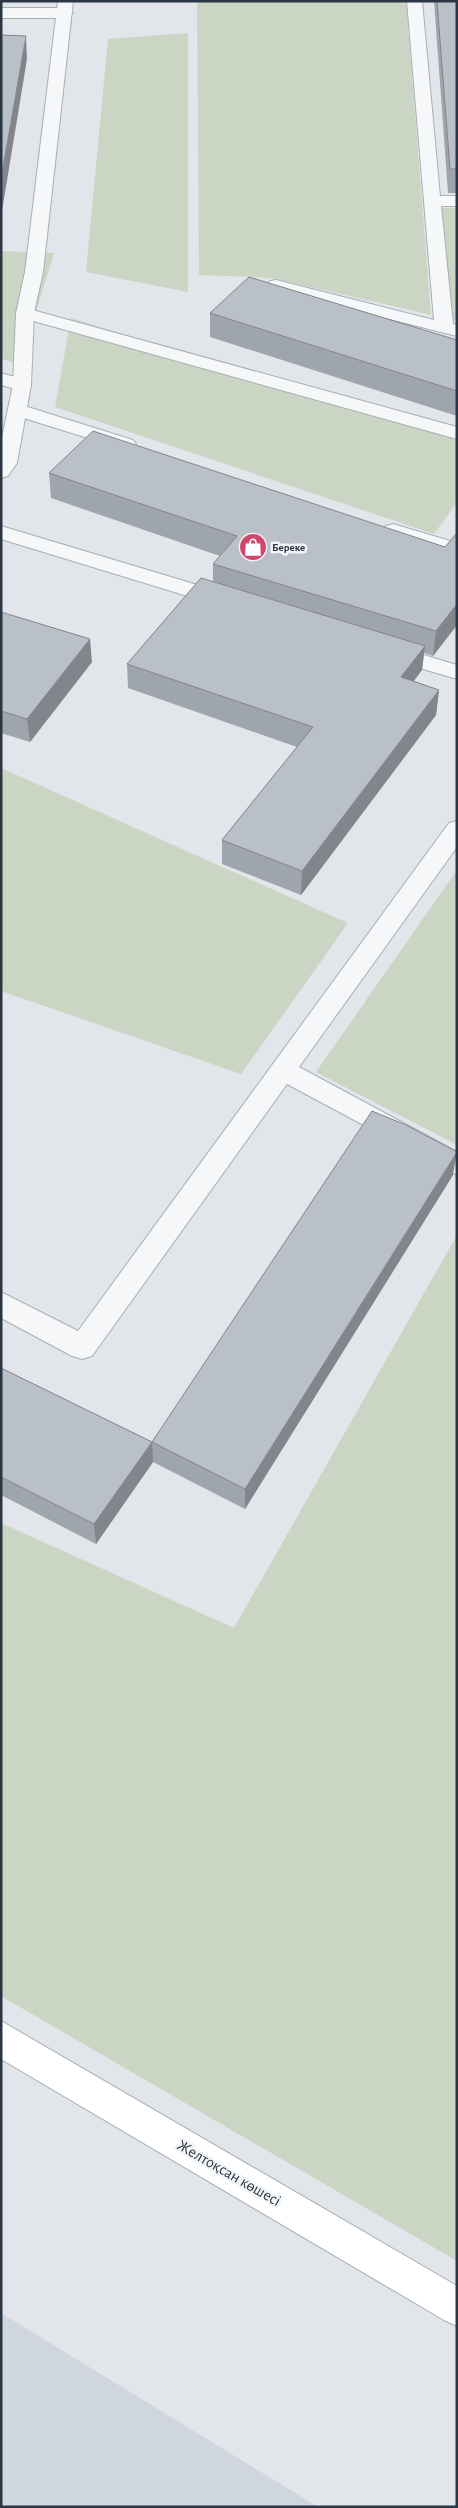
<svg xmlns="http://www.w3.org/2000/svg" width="458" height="2508" viewBox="0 0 458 2508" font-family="'Alegreya Sans',sans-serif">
<rect width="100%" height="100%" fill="#e2e6eb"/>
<path fill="#d0d6dd" d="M1,2313L318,2507H1Z"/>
<g fill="#cad5c3">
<path d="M197,1H406L431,315L272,278L199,275Z"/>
<path d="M188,33V292L86,272L108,39Z"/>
<path d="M440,208H457V321L453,320Z"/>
<path d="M1,251L54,253L20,364L1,359Z"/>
<path d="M71,318L457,440V502L434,534L55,407Z"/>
<path d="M1,768L348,923L241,1074L1,991Z"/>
<path d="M457,870V1145L316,1072Z"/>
<path d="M457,1235V2261L1,1996V1523L234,1628Z"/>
</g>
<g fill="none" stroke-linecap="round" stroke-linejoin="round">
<g stroke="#a7aeb5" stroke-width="2">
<g id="lane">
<path d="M407,1H422L440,196H457V206H441L453,324L457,325V336L270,289L267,285L270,281L276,280L434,320Z"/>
<path d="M1,8H65L73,13L65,18H1Z"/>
<path d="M25,308L457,427V439L19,317L16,313L19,309Z"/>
<path d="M1,373L29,381L31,385L29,389L22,391L1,385Z"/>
<path d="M18,404L133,440L136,444L133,448L126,450L11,414L8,410L11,406Z"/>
<path d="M393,524L457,543V556L386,534L383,530L386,526Z"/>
<path d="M1,526L234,596L237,601L234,606L227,608L220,606L1,539Z"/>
<path d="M387,644L457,665V679L379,656L376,651L379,646Z"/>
<path d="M457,821V847L299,1067L457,1152V1175L287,1084L92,1356L82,1359L72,1356L1,1318V1292L78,1331L449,823Z"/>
</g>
</g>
<g stroke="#a7aeb5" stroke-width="2">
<path id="street" d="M58,1H73L43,272L34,313L31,385L17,463L8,476L1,478V442L13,385L16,313L25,272Z"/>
</g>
<g stroke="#a7aeb5" stroke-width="2">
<path id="secondary" d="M1,2021L457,2286V2326L444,2320L1,2059Z"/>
</g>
<use href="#lane" fill="#f5f7f9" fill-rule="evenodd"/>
<use href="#street" fill="#f5f7f9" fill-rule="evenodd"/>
<use href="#secondary" fill="#fff" fill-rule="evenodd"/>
</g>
<g fill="#9fa5ac">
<path d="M434,1H457V193H448Z"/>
<path d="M210,313L457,340V416L210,337Z"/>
<path d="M49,473L445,547L457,533V625L433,656L424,653L422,670L414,681L439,690L436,715L301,895L222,864V840L297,747L128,688L127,664L213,582V564L220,556L51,498Z"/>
<path d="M1,612L92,662L30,742L1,733Z"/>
<path d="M453,1175L245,1509L153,1462L96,1544L1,1495V1368L152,1442Z"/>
</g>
<g fill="#82868c">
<path d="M26,36L27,59L1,217V179Z"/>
<path d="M457,604V625L433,656L436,631Z"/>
<path d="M90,639L92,662L30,742L27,719Z"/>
<path d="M425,646L422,670L398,701L401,677Z"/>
<path d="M439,690L436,715L301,895L302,871Z"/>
<path d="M457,1152L453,1175L245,1509V1489Z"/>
<path d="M152,1442L153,1462L96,1544L94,1524Z"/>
</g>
<g fill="#b9c0c8" stroke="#82868c">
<path d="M437,1H457V169H450Z"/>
<path d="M1,35L26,36L1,179Z"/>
<path d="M249,277L457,340V391L210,313Z"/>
<path d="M93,431L445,547L457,533V604L436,631L213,564L237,536L49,473Z"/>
<path d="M201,578L425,646L401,677L439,690L302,871L222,840L313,727L127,664Z"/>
<path d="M1,612L90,639L27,719L1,711Z"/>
<path d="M372,1111L406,1125L457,1152L245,1489L152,1442Z"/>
<path d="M1,1368L152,1442L94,1524L1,1477Z"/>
</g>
<defs>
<g id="shop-disc" transform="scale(1.4375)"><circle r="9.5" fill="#d1466c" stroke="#f2f5f8"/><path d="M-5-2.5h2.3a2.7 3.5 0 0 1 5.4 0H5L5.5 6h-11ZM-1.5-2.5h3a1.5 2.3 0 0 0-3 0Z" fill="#fff"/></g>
</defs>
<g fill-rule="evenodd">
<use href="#shop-disc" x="253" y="547"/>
</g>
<g text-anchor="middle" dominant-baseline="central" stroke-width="5" stroke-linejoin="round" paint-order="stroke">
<g font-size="11" font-weight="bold" fill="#2a3643" stroke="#f2f5f8" text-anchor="start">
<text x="272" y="547">Береке</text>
</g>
<g font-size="16" fill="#2a3643" stroke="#f2f5f8">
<text transform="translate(229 2173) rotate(30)">Желтоқсан көшесі</text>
</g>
</g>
<rect width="458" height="2508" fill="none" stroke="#2a3643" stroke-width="5"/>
</svg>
